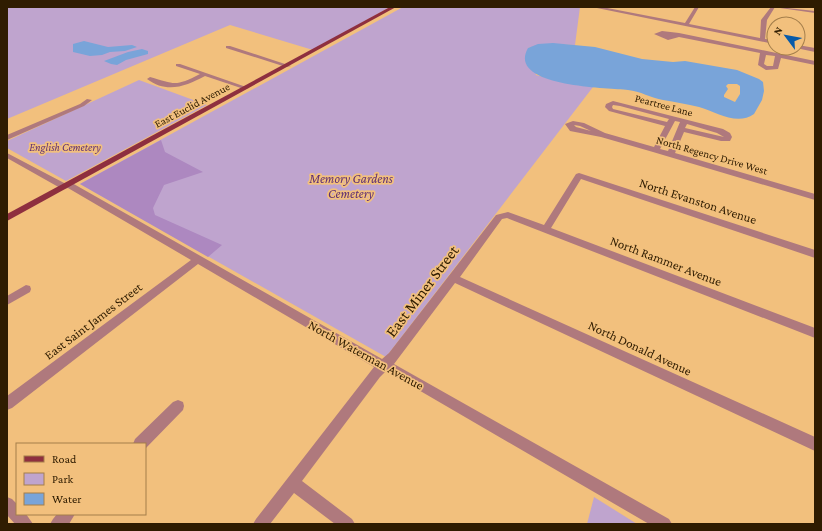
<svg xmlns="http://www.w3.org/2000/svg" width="822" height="531" viewBox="0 0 822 531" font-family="'Crimson Pro',serif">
<rect width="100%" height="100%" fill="#f2c07d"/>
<g fill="#bfa4ce">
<path d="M7,7H390L313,50L230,25L7,119Z"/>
<path d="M403,7H580L575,45L544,44L528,48L536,75L566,83L593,87L386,357L80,184Z"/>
<path d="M139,80L207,105L66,181L7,148V141Z"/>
<path d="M594,497L637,524H587Z"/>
</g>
<path fill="#ad88c0" d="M161,140L165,152L203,172L164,185L153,208L155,215L222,245L208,257L80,184Z"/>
<g fill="#79a4d9" fill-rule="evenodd">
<path d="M84,41L108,47L132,45L137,47L125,51L110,52L102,55L90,56L73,52V44Z"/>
<path d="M553,43L595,47L642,59L673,62L685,61L737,70L759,79L763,82L764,91L762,100L754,114C737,126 716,112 699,107C687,104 675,102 663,100C651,98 640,91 628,90C607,88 506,87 528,48L538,44ZM728,84H737L740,86V94L735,102L724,97V95L728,89L726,86Z"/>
<path d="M142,49L148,51V54L126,60L117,65L111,64L104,61L128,52Z"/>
</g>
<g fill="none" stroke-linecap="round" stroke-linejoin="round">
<g fill="#af797d" fill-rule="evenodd">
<path d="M592,7H602L685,23L695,7H699L689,24L760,38L761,20L771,7H775L767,20L765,39L774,40V44Z"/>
<path d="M778,7L815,11V13L780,8Z"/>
<path d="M662,31L679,33L815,61V65L781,58L778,69L766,70L758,65L760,53L679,37L668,40L654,34ZM766,55L775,56L773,66H767L764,64Z"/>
<path d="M798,45L815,48V52L796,48H798Z"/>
<path d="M226,46H230L291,66L286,67L226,48Z"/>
<path d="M176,64H180L249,88L244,89L205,76C186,86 167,94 147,79L150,77C175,84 175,87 200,74L176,66Z"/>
<path d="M87,99L92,100L84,106L7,140V135L80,104Z"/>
<path d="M613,101L723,129L730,133L732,137L730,141H721L684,132L675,153L815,194V200L653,152L601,137L570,131L565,124L573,121L584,123L605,133L654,147L665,126L609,111L605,107L606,104ZM613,105L620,106L669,119L667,122L613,109L612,107ZM675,121L680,122L668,151L660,149ZM687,124L717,133L724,137L685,128ZM574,125L580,126L591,131L576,127Z"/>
<path d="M7,153L66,184L72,183L382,359L389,353L496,215L508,212L544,225L576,174L579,173L815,250V258L581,179L551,228L815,328V338L507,218L502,219L460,277L815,437V451L455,283L394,364L669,519L672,524H649L386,371L380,377L302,481L352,519L355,524H335L294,493L270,524H253L256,519L374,367L198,264L12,408L7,410V396L191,260L68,188L62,189L7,158Z"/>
<path d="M26,285L30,286L31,289L30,292L7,305V296Z"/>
<path d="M178,400L183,402L184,406L183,410L145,449V444H133L135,439L173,402Z"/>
<path d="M7,497L12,499L17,504V514H26L33,524H15L7,515Z"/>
<path d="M57,514H75L69,524H50L53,519Z"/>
</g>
<path fill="#8e2f3f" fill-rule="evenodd" d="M390,7H396L7,221V214Z"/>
</g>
<g text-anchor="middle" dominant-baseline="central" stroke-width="3.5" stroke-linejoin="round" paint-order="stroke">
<g font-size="11" fill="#2f1c01" stroke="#f2c07d">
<text transform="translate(192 105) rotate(-28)">East Euclid Avenue</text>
<text transform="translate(664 105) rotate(15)">Peartree Lane</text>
<text transform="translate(712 155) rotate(16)">North Regency Drive West</text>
</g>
<g font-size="11" font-style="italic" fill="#5f3075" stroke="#f2c07d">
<text x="65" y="147">English Cemetery</text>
</g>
<g font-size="13" font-style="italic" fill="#5f3075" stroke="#f2c07d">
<text x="351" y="178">Memory Gardens<tspan x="351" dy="15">Cemetery</tspan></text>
</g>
<g font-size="13" fill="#2f1c01" stroke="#f2c07d">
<text transform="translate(698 201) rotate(18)">North Evanston Avenue</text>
<text transform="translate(666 261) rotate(21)">North Rammer Avenue</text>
<text transform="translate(93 321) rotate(-37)">East Saint James Street</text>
<text transform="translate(640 348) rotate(25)">North Donald Avenue</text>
<text transform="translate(366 355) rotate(29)">North Waterman Avenue</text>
</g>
<g font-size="16" fill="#2f1c01" stroke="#f2c07d">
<text transform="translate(422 291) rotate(-53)">East Miner Street</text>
</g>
</g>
<rect width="822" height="531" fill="none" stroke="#2f1c01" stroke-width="16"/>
<rect x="16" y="443" width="130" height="72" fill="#f2c07d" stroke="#a47e4b"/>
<rect x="24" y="456" width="20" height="6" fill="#8e2f3f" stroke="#a47e4b"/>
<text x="52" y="463" font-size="12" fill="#2f1c01">Road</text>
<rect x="24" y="473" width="20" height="12" fill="#bfa4ce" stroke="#a47e4b"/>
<text x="52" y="483" font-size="12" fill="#2f1c01">Park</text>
<rect x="24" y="493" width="20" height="12" fill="#79a4d9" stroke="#a47e4b"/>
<text x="52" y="503" font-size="12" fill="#2f1c01">Water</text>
<g transform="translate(786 36) rotate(302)"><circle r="19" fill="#f2c07d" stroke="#a47e4b"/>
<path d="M0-3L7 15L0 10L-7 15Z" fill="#075aa9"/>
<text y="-6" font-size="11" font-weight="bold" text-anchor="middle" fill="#2f1c01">N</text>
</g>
</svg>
